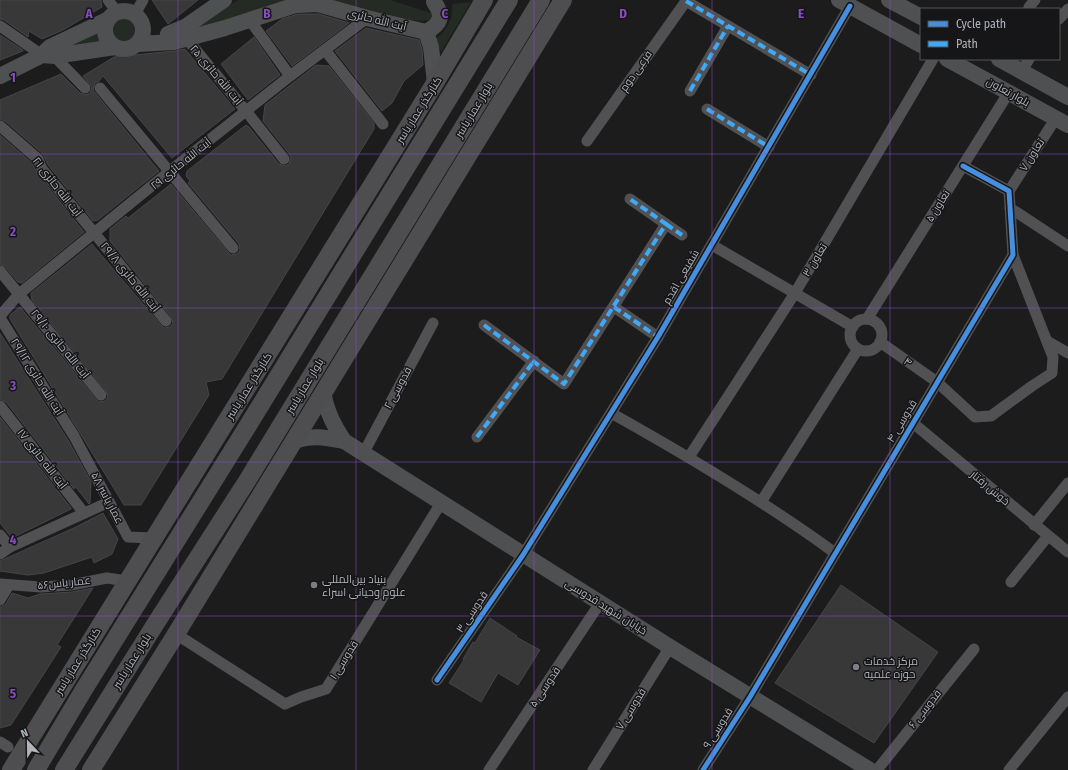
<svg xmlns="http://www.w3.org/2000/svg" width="1068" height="770" viewBox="0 0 1068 770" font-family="'Fira Sans Condensed',Cairo,sans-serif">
<rect width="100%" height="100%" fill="#1c1c1c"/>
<g fill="#242a24">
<path d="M238,0H291L193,31Z"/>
<path d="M327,0H390L431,13L432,19C414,27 348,6 327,0Z"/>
<path d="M471,2L441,52L436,39C447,30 454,18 452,4Z"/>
<circle cx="125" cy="29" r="15"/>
<path d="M100,31L102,38L105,41L65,50Z"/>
</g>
<g fill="#383839" stroke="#454548">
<path d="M0,0H101L102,7L63,30L42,39L29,31L28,37L4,20L0,19Z"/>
<path d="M152,0H198L168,24Z"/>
<path d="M298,14H319L349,23L292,66L266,31L282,19Z"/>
<path d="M366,28L419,40L422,49L423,65L404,81L392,103L382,111L335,51Z"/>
<path d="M0,35L23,50V51L0,60Z"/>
<path d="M254,37L280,75L248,100L221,64Z"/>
<path d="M185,49L235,109L172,158L103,76L99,81L95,83L93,90L159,171L98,220L93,221L48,165L43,154L5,121L0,119V100L61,74L80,93L86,95L90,93L92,87L83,76L114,57L175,51Z"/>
<path d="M316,65L329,66L374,123V129L222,379L206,382L209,395L141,505H124L42,371L10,319V315L20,307L96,399L99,402L105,401L108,397L106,391L32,300L31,293L92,244L161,325L164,328L170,327L173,323L171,317L110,241V229L126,216L128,218L171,184L228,252L231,255L237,254L240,250L239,244L188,183L190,181L186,176L187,171L246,125L249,127L279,164L285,166L289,164L291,158L290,155L263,121L265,105Z"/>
<path d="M0,135L32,163L37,173L84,232L22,283L18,282L5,267L0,264Z"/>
<path d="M0,333L68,440L91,482L90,503L89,504L75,486L74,489L6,402L0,399Z"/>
<path d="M0,417L71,508V509L12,538L0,523Z"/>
<path d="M103,513L118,539L112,554L94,563L92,557L44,573L28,575L0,571V561L76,527Z"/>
<path d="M841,585L938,652L874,743L775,683Z"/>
<path d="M93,588L57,645L61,647L11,725L0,728V607L6,604L12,593L28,598L40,594L72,592Z"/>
<path d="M490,618L517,636L516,637L540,650L518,685L498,673L481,702L449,683L464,660L463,659L473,642L475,643Z"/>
</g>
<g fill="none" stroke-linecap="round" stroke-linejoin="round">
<g stroke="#515154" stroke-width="11">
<path d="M108,0L117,12"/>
<path d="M1029,7L1035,0"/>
<path d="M135,14L143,0"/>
<path d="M249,19L290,76"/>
<path d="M1059,19L1068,9"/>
<path d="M0,26L42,55"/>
<path d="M186,38L246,111L284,159"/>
<path d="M325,50L383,124"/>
<path d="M54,56L85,88"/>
<path d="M1022,71L1029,59"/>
<path d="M100,88L233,248"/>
<path d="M690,91L728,26"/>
<path d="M707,109L769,147"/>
<path d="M0,126L38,159L42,169L166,321"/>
<path d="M587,141L686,1L811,75"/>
<path d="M1009,191L1056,118"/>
<path d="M1010,208L1068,246"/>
<path d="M666,224L682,235"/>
<path d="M712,245L853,327"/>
<path d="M0,271L101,395"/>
<path d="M614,307L658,337"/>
<path d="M0,316L19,294L170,171L290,76L367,18"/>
<path d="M0,318L74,436L128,537L154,538"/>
<circle cx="866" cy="335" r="16"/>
<path d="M867,319L1009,92"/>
<path d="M484,325L564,384L666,224L630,199"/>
<path d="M1047,341L1068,353"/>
<path d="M880,342L937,382L975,417L991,416L1032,386L1052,373L1053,357L1013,255"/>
<path d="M0,406L84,513"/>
<path d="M611,413C688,456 764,501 835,553"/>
<path d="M913,423L1068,552"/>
<path d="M477,437L534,361"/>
<path d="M363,454L433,323"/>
<path d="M689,457L795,293L933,59"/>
<path d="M761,502L858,349"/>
<path d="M1034,525L1068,483"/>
<path d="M0,535L10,547"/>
<path d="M0,554L10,547L109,502"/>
<path d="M1011,582L1048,536"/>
<path d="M0,584L41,587L71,585L107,578L127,581"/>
<path d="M0,600L9,585"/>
<path d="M176,634L285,704L301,697L326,689L441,503"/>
<path d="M437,680L523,555L658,337L850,6"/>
<path d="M0,742L8,747"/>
<path d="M489,770L600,603"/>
<path d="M593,770L670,647"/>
<path d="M703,770L750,697L1013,255L1009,191L963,166"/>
<path d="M877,770L974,649"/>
<path d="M1009,770L1068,697"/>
</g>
<g stroke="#4f5051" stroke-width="16">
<path d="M839,0L921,45"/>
<path d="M889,0L921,17"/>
<circle cx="124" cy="30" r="19"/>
<path d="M426,32C441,24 444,16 434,2"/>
<path d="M168,34L185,27L224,0"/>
<path d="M138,44L174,42L225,28L296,5L318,4L367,18L426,32L431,47L435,83"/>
<path d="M42,55L54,56L115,47"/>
<path d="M947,59L1068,125"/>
<path d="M999,59L1068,97"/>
<path d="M0,76L42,55L50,47L107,20"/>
<path d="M323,392C327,412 333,424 344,441L670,647L870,770"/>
<path d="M293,441C314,435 323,437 344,441"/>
</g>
<g stroke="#4e4e50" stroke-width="18">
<path d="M11,770L435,83L484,0"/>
<path d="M36,770L83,691L244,432L509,0"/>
<path d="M64,770L156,623L247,481L541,0"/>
<path d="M91,770L176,634L563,0"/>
</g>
<g stroke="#3fa9f5" stroke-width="4" stroke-dasharray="8 4" stroke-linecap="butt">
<path d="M686,1L811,75"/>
<path d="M690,91L728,26"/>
<path d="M707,109L769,147"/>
<path d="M666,224L682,235"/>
<path d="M614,307L658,337"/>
<path d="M484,325L564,384L666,224L630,199"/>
<path d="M477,437L534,361"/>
</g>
<g stroke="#161618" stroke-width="8">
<g id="cycleway">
<path d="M437,680L523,555L658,337L850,6"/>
<path d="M703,770L750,697L1013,255L1009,191L963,166"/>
</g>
</g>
<use href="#cycleway" stroke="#468fdf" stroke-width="5"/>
</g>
<path fill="none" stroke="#884ebe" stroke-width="1" stroke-opacity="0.55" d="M178,0V770M356,0V770M534,0V770M712,0V770M890,0V770M0,154H1068M0,308H1068M0,462H1068M0,616H1068"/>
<g fill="#7c7e83" stroke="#161618" stroke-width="1.5">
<circle cx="314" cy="585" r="4"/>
<circle cx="856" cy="667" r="4"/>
</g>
<g text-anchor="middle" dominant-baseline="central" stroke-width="3" stroke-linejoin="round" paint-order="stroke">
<g font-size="11" fill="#afb3ba" stroke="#161618">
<text transform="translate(377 20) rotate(14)">آیت الله حائری</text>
<text transform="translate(636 71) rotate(-55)">فرعی دوم</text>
<text transform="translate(216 75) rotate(50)">آیت الله حائری ۲۵</text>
<text transform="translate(1008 92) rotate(29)">بلوار تعاون</text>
<text transform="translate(419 110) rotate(-58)">کنارگذر عمار یاسر</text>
<text transform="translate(474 110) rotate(-59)">بلوار عمار یاسر</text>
<text transform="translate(1032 155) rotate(-57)">تعاون ۷</text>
<text transform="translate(181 164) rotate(-39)">آیت الله حائری ۲۹</text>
<text transform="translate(57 187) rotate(52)">آیت الله حائری ۲۱</text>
<text transform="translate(938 206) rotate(-58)">تعاون ۵</text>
<text transform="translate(815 260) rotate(-59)">تعاون ۳</text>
<text transform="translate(130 277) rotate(51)">آیت الله حائری ۲۹/۸</text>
<text transform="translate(681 277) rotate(-60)">شفیعی اقدم</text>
<text transform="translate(60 344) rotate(51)">آیت الله حائری ۲۹/۱۰</text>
<text transform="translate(908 362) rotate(34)">۴</text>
<text transform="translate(37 377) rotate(58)">آیت الله حائری ۲۹/۱۲</text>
<text transform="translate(249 386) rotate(-58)">کنارگذر عمار یاسر</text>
<text transform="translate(305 386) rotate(-59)">بلوار عمار یاسر</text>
<text transform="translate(398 388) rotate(-62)">قدوسی ۲</text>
<text transform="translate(902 421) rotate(-59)">قدوسی ۴</text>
<text transform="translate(42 459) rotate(52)">آیت الله حائری ۱۷</text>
<text transform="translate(990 488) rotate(40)">خوش رفتار</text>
<text transform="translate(107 498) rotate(62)">عمار یاسر ۵۸</text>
<text transform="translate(64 583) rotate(-6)">عمار یاس۵۶</text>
<text transform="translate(606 607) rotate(32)">خیابان شهید قدوسی</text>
<text transform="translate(472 612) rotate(-56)">قدوسی ۳</text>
<text transform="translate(344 660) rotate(-58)">قدوسی ۱</text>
<text transform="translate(78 661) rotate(-58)">کنارگذر عمار یاسر</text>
<text transform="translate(132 661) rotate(-58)">بلوار عمار یاسر</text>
<text transform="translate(545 687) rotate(-56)">قدوسی ۵</text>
<text transform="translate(631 709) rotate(-58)">قدوسی ۷</text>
<text transform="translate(925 709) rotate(-52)">قدوسی ۶</text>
<text transform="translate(718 728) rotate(-58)">قدوسی ۹</text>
</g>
<g font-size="11" fill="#afb3ba" stroke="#161618" text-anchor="start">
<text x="322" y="579">بنیاد بین‌المللی<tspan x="322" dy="13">علوم وحیانی اسراء</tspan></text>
<text x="864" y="661">مرکز خدمات<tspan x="864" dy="13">حوزه علمیه</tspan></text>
</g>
</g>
<g font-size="13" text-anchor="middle" font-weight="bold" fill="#884ebe" stroke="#161618" stroke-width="3" stroke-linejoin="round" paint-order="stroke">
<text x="89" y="18">A</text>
<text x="267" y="18">B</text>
<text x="445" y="18">C</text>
<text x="623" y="18">D</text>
<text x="801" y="18">E</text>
<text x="13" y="82">1</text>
<text x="13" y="236">2</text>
<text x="13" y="390">3</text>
<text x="13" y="544">4</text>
<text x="13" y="698">5</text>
</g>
<rect x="920" y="8" width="140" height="52" fill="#161618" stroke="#535559"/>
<rect x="928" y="21" width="20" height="6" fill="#468fdf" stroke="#535559"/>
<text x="956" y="28" font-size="12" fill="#afb3ba">Cycle path</text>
<rect x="928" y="41" width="20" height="6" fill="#3fa9f5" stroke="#535559"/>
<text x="956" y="48" font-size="12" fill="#afb3ba">Path</text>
<g transform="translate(28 742) rotate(338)" stroke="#161618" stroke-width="3" paint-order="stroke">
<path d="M0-3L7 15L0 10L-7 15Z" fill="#afb3ba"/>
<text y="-6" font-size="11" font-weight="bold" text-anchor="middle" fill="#afb3ba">N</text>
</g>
</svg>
